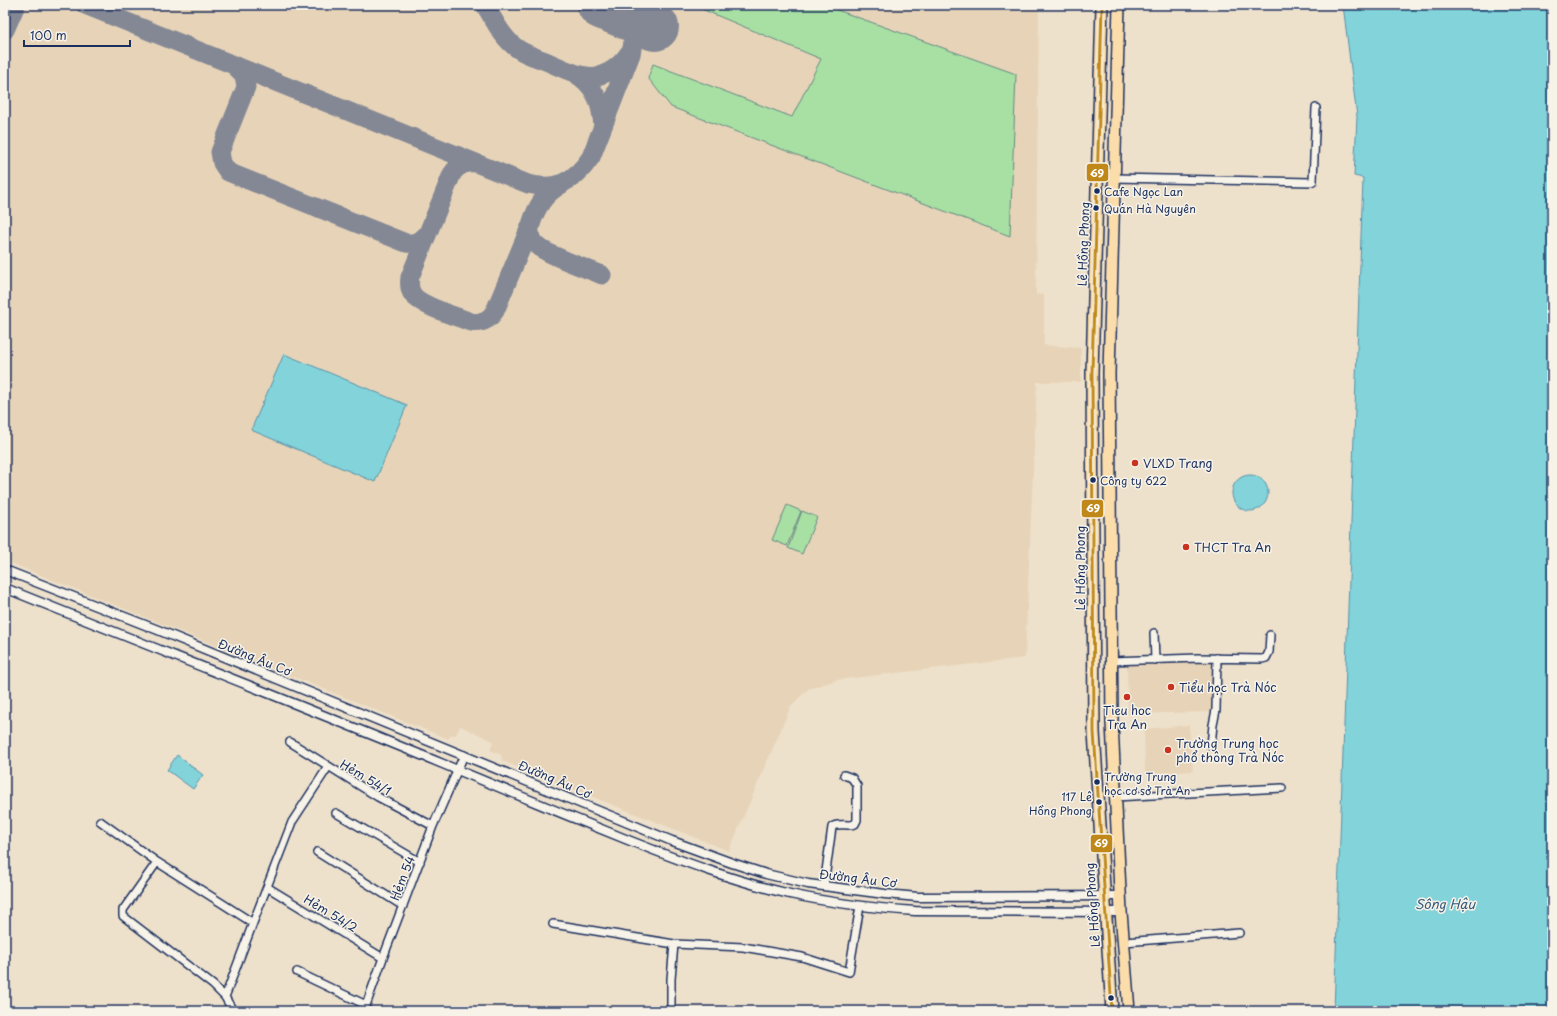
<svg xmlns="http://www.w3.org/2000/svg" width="1557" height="1016" font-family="'Playpen Sans',sans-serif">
<rect width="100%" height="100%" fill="#eee1cc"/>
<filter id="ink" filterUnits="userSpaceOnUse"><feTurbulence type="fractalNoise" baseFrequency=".025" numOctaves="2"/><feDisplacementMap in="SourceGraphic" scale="8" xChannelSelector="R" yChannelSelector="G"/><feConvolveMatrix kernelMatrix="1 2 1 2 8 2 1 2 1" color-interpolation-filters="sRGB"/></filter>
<g filter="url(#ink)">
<!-- built -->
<path fill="#e7d4b8" d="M5,5H1039L1036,294L1044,295V345L1081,348V382H1037L1025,658L837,680L808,689L791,706L729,851L502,761L501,755L490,750L493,741L460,726L456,735H452L448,739L5,561Z
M1213,660L1215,712L1128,714L1127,662Z
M1189,725L1193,771L1145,775L1144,729Z"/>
<!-- green -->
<path fill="#a8e0a4" stroke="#628881" d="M692,5H823L1016,74L1010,236L671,107L648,78L653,64L792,117L821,59Z
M787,505L801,511L787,546L772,540Z
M802,511L817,517L802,554L788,548Z"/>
<!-- water -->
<path fill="#82d3da" stroke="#5991a8" d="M1343,5H1552V1011H1334L1363,178L1354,176L1357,117Z
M284,354L407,405L375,482L251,430Z
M1232 493a18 18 0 1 1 36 0a18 18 0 1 1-36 0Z
M177,755L203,775L193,789L167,770Z"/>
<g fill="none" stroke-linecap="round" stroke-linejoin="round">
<!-- stream -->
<path stroke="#5991a8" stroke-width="2" d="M223,1001L229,1010"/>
<!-- taxiway -->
<path stroke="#848895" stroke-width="19" d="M85,5L528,184C557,191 575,181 591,157L631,54C634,41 634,30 630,17
M485,5C494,20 503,39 518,49C527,55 538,58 548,62C560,67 573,74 586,76C603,79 620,67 629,53
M5,30L16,5
M235,66L244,75L246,87L220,152L222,163L228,172L406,243C415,244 422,241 428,233
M574,73C595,85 601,102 603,126
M476,163C465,162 458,165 452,174L410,277C409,284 409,290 413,295C421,306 458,317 471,322C482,324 489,320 495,311L530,227
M562,184C548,192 540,201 534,216C531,224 527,233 533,242C541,253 588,269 602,275"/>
<!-- runway -->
<path stroke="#848895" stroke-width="48" d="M601,5L655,27"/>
<!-- minor casing -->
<g stroke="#1b2f5e" stroke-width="10">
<path id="minor" d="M1114,178L1311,182L1313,181L1316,108
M1154,633L1155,660
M1111,661L1198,658L1262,659L1266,658L1269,652L1270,635
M290,742L378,797L433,826
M1211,745L1213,725L1216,710L1217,658
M1115,797L1282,788
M336,813L420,862
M100,821L157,862L253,923L292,822L328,767
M317,852L403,906
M157,862L123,910V916L213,985L225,997L233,1011
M824,886L832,827C838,822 848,827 855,824L857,820V786L852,778L844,775
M267,887L383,958
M553,924L674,944L743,947L802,957L849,972L860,906
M1124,942L1239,933
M297,972L366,1005
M225,997L253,923
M364,1011L383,958L433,826L464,755
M671,1011V979L674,944"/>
</g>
<!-- tertiary casing -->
<g stroke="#1b2f5e" stroke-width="11">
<path id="tertiary" d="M5,570L158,630L672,841L732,863L766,874L808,884L885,894L918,897L1120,896
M5,588C151,647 298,704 443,764C505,790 566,815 628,840C681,861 734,881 790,894C831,903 873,908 915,911L1121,912"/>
</g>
<!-- trunk casing -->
<g stroke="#1b2f5e" stroke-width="14">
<path id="trunk" d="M1102,5L1092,373L1094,732L1112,1011
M1119,5L1109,373L1112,723L1121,912L1129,1011"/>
</g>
<!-- minor -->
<use href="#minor" stroke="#f7f3e8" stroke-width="7"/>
<!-- tertiary -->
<use href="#tertiary" stroke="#f7f3e8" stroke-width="8"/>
<!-- trunk -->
<use href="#trunk" stroke="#fbddab" stroke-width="11"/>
<!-- bus-1 casing -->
<g stroke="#f7f3e8" stroke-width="6">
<path id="bus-1" d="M1102,5L1092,373L1094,732L1112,1011"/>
</g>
<!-- bus-1 -->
<use href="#bus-1" stroke="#c08818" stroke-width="3"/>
</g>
</g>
<!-- markers -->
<g fill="#1b2f5e" stroke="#f7f3e8" stroke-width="1.5">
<circle cx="1097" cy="191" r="3.5"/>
<circle cx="1096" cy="208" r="3.5"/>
<circle cx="1093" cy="480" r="3.5"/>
<circle cx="1097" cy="782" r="3.5"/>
<circle cx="1099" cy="802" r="3.5"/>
<circle cx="1111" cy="998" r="3.5"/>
</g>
<g fill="#c8321e" stroke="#f7f3e8" stroke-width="1.5">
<circle cx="1135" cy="463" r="4"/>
<circle cx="1186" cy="547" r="4"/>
<circle cx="1171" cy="687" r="4"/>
<circle cx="1127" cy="697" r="4"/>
<circle cx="1168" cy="750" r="4"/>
</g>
<g text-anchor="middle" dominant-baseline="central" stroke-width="3" stroke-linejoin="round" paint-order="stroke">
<!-- bus labels -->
<g font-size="11" fill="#1b2f5e" stroke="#f7f3e8" text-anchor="start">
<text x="1104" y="191">Cafe Ngọc Lan</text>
<text x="1104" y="208">Quán Hà Nguyên</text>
<text x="1100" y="480">Công ty 622</text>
<text x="1104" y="776">Trường Trung<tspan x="1104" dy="14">học cơ sở Trà An</tspan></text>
<text x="1092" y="796" text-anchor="end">117 Lê<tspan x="1092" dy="14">Hồng Phong</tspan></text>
</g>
<!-- street labels -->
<g font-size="12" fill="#1b2f5e" stroke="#f7f3e8">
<text transform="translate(1083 244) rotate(-88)">Lê Hồng Phong</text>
<text transform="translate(1080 568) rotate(-90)">Lê Hồng Phong</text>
<text transform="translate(255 657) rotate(22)">Đường Âu Cơ</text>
<text transform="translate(366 777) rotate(31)">Hẻm 54/1</text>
<text transform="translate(555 779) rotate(23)">Đường Âu Cơ</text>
<text transform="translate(402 878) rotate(-69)">Hẻm 54</text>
<text transform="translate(858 878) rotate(7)">Đường Âu Cơ</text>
<text transform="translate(1092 905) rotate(-94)">Lê Hồng Phong</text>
<text transform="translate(331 913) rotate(31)">Hẻm 54/2</text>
</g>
<!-- poi labels -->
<g font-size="12" fill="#1b2f5e" stroke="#f7f3e8" text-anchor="start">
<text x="1143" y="463">VLXD Trang</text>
<text x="1194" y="547">THCT Tra An</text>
<text x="1179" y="687">Tiểu học Trà Nóc</text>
<text x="1127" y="710" text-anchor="middle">Tieu hoc<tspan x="1127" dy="14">Tra An</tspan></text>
<text x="1176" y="743">Trường Trung học<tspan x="1176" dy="14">phổ thông Trà Nóc</tspan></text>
</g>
<!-- water labels -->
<g font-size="13" font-style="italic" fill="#35587d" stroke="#f7f3e8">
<text x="1445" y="903">Sông Hậu</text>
</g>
</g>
<g stroke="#f7f3e8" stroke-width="1.5">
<rect x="1086" y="163" width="23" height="19" rx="4" fill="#c08818"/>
<rect x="1081" y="499" width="23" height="19" rx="4" fill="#c08818"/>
<rect x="1090" y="834" width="23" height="19" rx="4" fill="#c08818"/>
</g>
<g font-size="11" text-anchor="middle" font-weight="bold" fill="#fff">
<text x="1097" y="177">69</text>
<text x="1093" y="512">69</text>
<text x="1101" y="847">69</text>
</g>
<!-- margin -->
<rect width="1557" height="1016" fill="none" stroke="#f7f3e8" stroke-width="20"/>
<rect x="10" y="10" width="1537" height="996" fill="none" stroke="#1b2f5e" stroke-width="1.5" filter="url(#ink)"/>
<!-- scale -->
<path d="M24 40v6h106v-6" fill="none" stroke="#1b2f5e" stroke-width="2"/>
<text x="30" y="40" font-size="12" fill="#1b2f5e" stroke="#f7f3e8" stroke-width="3" paint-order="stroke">100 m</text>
</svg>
